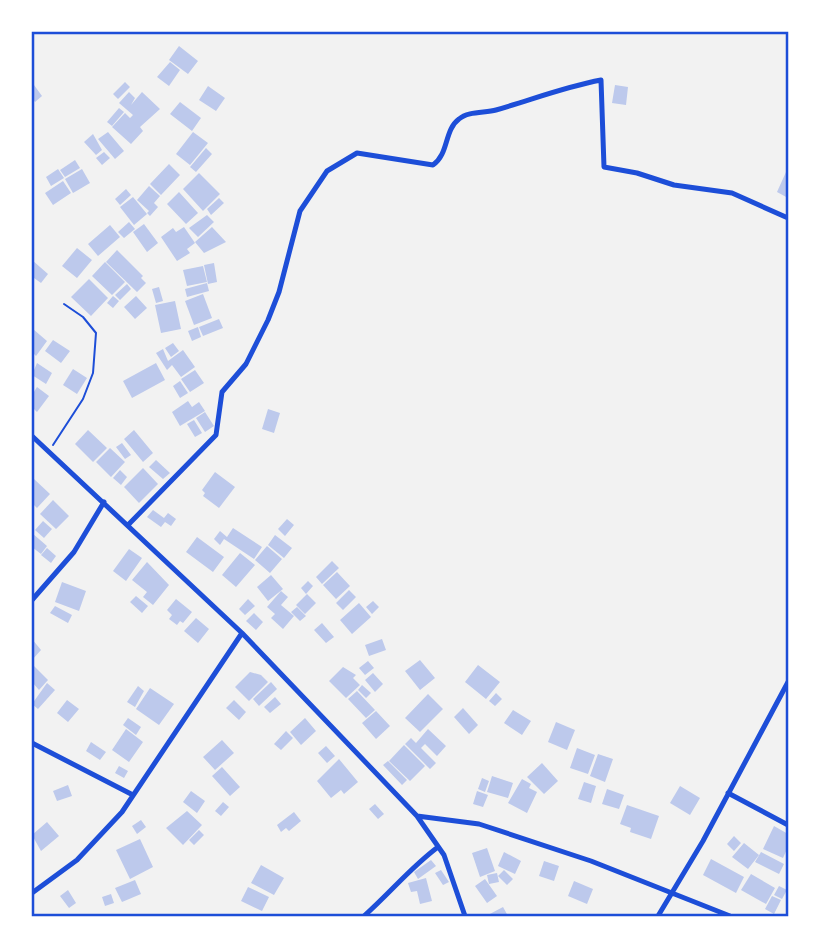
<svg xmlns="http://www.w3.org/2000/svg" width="820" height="948" font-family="Montserrat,sans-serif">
<rect width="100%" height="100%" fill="#f2f2f2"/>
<!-- building -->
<path fill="#bdc9ec" d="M179,46L198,61L188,74L169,60Z
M170,62L180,70L169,86L157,77Z
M125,82L130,87L118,99L113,94Z
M34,85L42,96L35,102L32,98Z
M615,85L628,87L626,105L612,103Z
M208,86L225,98L216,111L199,100Z
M129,92L135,98L131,105L142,92L160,109L140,127L143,131L131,144L112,127L125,113L130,118L133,115L119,103Z
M180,102L201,118L192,131L170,114Z
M119,108L124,112L112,126L107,122Z
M108,132L124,151L115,159L98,139Z
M193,132L208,143L190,165L176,154Z
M93,134L102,150L96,155L84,142Z
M206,148L212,154L196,172L190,167Z
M104,152L110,158L102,165L96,158Z
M75,160L80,168L65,177L60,170Z
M169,164L180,175L161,195L150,184Z
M58,169L64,178L51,186L46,177Z
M82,169L90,183L73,193L65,179Z
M786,172L788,173V198L777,192Z
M199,173L220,194L203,211L183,189Z
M63,181L71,193L53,205L45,193Z
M149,186L160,196L154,203L158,207L150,216L147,213L149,211L137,200Z
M126,189L131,195L120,205L115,199Z
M179,192L198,213L186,224L167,204Z
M133,197L147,214L134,225L120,207Z
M219,198L224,203L211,215L207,209Z
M207,215L214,222L198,237L189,228Z
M129,222L135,229L124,238L118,232Z
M144,224L158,243L147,252L133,232Z
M110,225L120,237L98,256L88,244Z
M184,227L195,243L187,249L190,253L177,261L161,237L173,228L176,232Z
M212,227L226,242L204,253L195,242Z
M77,248L92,260L77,278L62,266Z
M117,250L143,276L141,278L146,283L137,292L106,262Z
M32,260L48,274L41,283L34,278L32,282Z
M105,262L125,282L112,295L92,276Z
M214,263L217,282L208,284L204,265Z
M203,266L207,282L187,286L183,270Z
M89,279L108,298L91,316L71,297Z
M207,283L209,291L187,297L185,289Z
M127,284L131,289L120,300L115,295Z
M159,287L163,301L156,303L152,289Z
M203,294L212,318L194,325L185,301Z
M113,296L119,301L113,308L107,303Z
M136,296L147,308L135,319L124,307Z
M175,301L181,329L161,333L155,305Z
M219,319L223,328L203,336L199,327Z
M198,327L201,337L192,341L188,331Z
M33,329L47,341L36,356L32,352Z
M53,340L70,351L61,363L45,351Z
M173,343L179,351L171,357L165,348Z
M163,349L168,361L183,350L195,367L181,377L172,365L167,370L156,353Z
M37,363L52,373L46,384L32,375Z
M156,363L165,380L132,398L123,381Z
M73,369L87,378L77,394L63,385Z
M195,370L204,383L190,392L181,379Z
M180,381L188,393L180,398L173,386Z
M37,387L49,396L37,412L32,407V395Z
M188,401L192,407L199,402L205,411L180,426L172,412Z
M268,409L280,413L274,433L262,429Z
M205,412L214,426L205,432L196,418Z
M194,420L202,433L195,437L187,424Z
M88,430L107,448L93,462L75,444Z
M134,430L153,453L143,462L124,439Z
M122,443L131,455L125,459L116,447Z
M110,448L125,462L111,477L96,462Z
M156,460L170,473L163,479L149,467Z
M143,468L158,484L139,503L124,487Z
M120,470L127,477L121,485L113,478Z
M215,472L235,487L219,508L203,496L205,493L202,490Z
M34,479L50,494L37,508L32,503Z
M53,500L69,516L56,529L40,514Z
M153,510L164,518L168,513L176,519L171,526L165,522L161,527L147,517Z
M287,519L294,525L285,536L278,529Z
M43,521L52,529L44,538L35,530Z
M233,528L262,547L254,559L224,539L220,545L214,539L220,531L227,537Z
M32,533L47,546L41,554L32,547Z
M275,535L292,548L284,558L268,545Z
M197,537L224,557L213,572L186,552Z
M267,546L282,559L270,573L255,560Z
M47,548L56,556L51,563L41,555Z
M129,549L142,558L126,581L113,571Z
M240,553L255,565L236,587L222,575Z
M332,561L339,568L322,584L316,577Z
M147,562L169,585L153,605L143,597L147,592L132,580Z
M337,572L350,586L336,599L323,585Z
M271,575L283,589L268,601L257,587Z
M308,581L313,586L306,594L301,588Z
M62,582L86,591L79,611L55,602Z
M349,590L356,597L343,610L336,603Z
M281,591L288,597L281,605L294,616L283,629L271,618L275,614L267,607Z
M307,594L316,603L305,614L296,605Z
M136,596L148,606L142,613L130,602Z
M176,599L192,612L183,623L180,621L177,625L169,619L172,615L167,610Z
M248,599L255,606L245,615L239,609Z
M373,601L379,607L372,614L366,607Z
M359,603L371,617L352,634L340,620Z
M55,606L72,615L68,623L50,613Z
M297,607L306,616L300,621L291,612Z
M254,613L263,622L256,630L246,621Z
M196,618L209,629L198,643L184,631Z
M322,623L334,637L326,643L314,630Z
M32,639L41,650L32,660Z
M382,639L386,650L369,656L365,645Z
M420,660L435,678L420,690L405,671Z
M368,661L374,668L365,675L359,668Z
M32,664L48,680L39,690L32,682Z
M478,665L500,682L486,699L465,682Z
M343,667L356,675L353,678L360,685L346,698L329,681Z
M250,672L261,675L268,682L249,701L235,687Z
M373,673L383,684L375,692L365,680Z
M271,682L277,689L259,706L253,699Z
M47,683L55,690L38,709L32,704Z
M362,685L371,693L366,698L358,690Z
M138,686L144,691L135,707L127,702Z
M150,688L174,704L159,725L136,709Z
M357,691L375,710L366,718L348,699Z
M496,693L502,699L495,706L489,701Z
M428,694L443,709L420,732L405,718Z
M275,697L281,704L270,713L264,707Z
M67,700L79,709L68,722L57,713Z
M234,700L246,712L239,720L226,708Z
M463,708L478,725L469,734L454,717Z
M513,710L531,721L522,735L504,723Z
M376,711L390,726L376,739L362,723Z
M128,718L141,727L136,735L123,725Z
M305,718L316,731L301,745L290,732Z
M556,722L575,730L567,750L548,742Z
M126,729L143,742L129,762L112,750Z
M428,729L446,746L437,756L425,744L421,748L436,763L430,769L405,744L411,738L416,743Z
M286,731L293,738L281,750L274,744Z
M222,740L234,753L215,770L203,757Z
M91,742L106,752L100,760L86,751Z
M404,745L425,766L410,781L389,761Z
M326,746L335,756L327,763L318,753Z
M577,748L595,755L588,774L570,768Z
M598,754L613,759L605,782L590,776Z
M339,759L358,782L344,794L341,790L331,798L317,781Z
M388,761L407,780L402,785L383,765Z
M542,763L558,781L544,794L527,777Z
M119,766L128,771L124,778L115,773Z
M222,767L240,787L230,796L212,776Z
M492,776L513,783L508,798L487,792Z
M482,778L489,781L485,792L478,789Z
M522,779L531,784L529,788L537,792L527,813L508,803Z
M584,782L596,786L591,803L578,799Z
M68,785L72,796L57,801L53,791Z
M680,786L700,798L690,815L670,803Z
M607,789L624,795L619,809L602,804Z
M191,791L205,801L197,813L183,802Z
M477,791L488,795L483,807L473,804Z
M223,802L229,807L221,816L215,811Z
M375,804L384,814L378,819L369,809Z
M627,805L659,816L651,839L630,832L631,828L620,824Z
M187,811L202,825L183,845L166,828Z
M294,812L301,821L289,831L286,828L281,832L277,825Z
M141,820L146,827L137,834L132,826Z
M47,822L59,836L41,851L32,835Z
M774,826L788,834V847L783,858L763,849Z
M199,830L204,835L194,845L189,840Z
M734,836L741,843L734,851L727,844Z
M140,839L153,867L130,879L116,850Z
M744,843L759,855L748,869L732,857Z
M487,848L495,871L480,877L472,853Z
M504,852L521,861L515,874L498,866Z
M761,852L784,864L779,874L755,862Z
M711,859L744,877L736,893L703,875Z
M431,860L436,866L418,879L414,872Z
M544,861L559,866L554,881L539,876Z
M261,865L284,878L274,895L251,883Z
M441,870L449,882L443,885L435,873Z
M504,870L513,879L507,885L498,876Z
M497,873L499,882L489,884L487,875Z
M751,874L775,888L766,904L741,890Z
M426,878L432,901L420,904L417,891L411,892L408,883Z
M485,879L497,896L487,903L475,886Z
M135,880L141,894L122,902L115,888Z
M574,881L593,889L587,904L568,896Z
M779,886L787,890L782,899L774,895Z
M248,887L269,897L262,911L241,901Z
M68,890L76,903L69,908L60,896Z
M111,894L114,903L105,906L102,897Z
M772,896L781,900L774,914L765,909Z
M503,907L508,916H486Z"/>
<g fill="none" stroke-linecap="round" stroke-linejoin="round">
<!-- path -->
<path stroke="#1d4ed8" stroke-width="2" d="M53,445L83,399L93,373L96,333L83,317L64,304"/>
<!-- minor -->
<path stroke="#1d4ed8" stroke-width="5" d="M32,436L242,633L417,816L444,855L465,916
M129,524L216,435L222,392L246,364L268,320L279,292L300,211L327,171L357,153L433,165C449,154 444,130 459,119C468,111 485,113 496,110C531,100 564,87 601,80L604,167L637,173L674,185L732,193L788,218
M32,600L74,552L104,502
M32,743L133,795
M728,793L788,825
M417,816L479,824L591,861L730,916
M32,893L77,860L122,812L242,633
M364,916C390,893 411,867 438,847
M658,916L703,841L788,682"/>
</g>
<!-- border -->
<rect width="820" height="948" fill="none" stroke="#ffffff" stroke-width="66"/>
<rect x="33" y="33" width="754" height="882" fill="none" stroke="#1d4ed8" stroke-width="2.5"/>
</svg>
